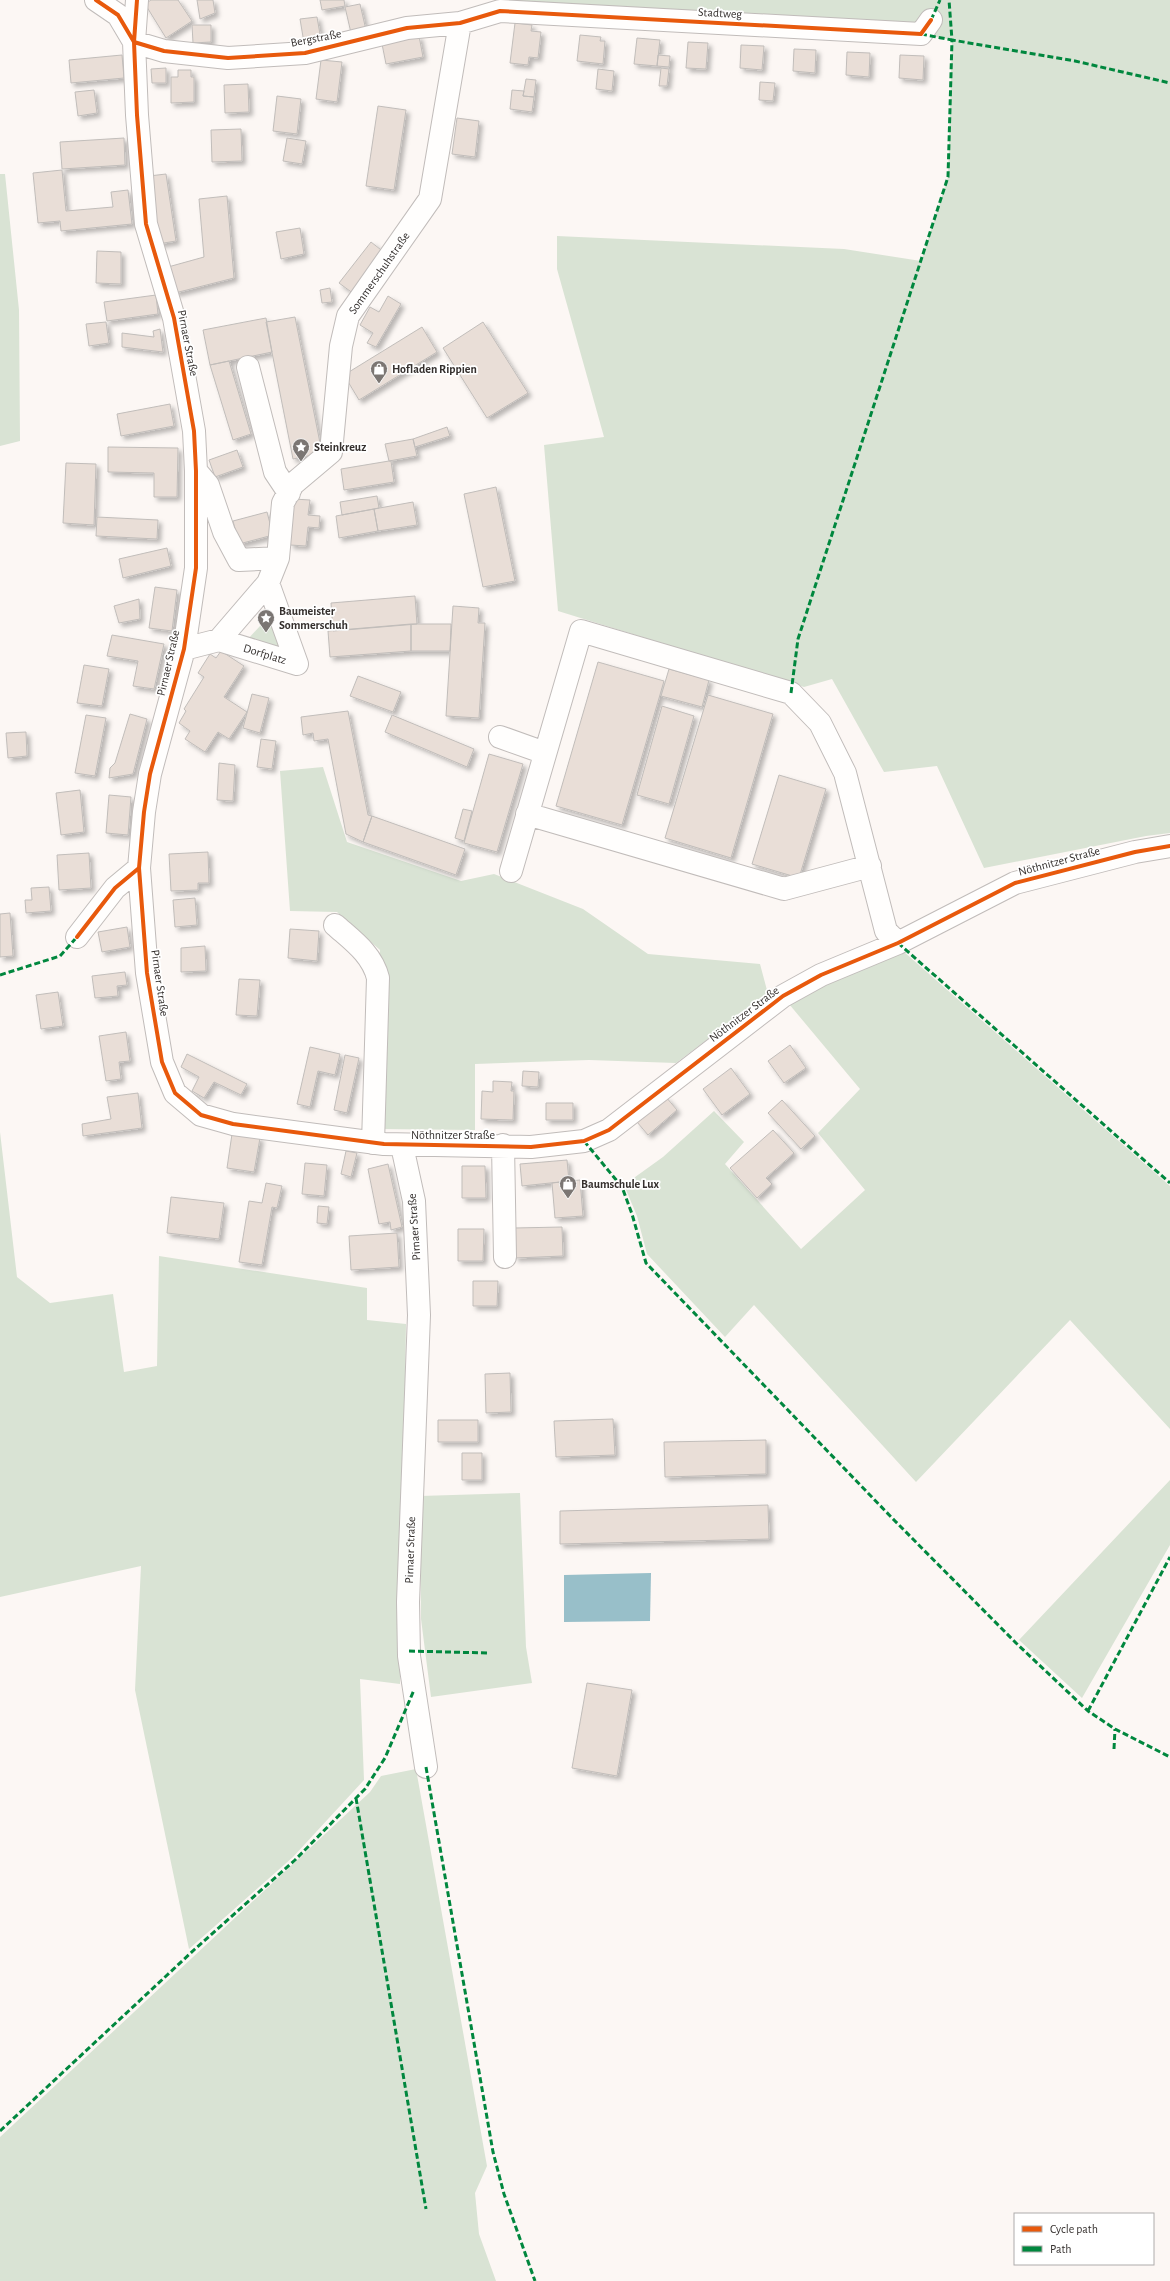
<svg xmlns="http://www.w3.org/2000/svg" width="1170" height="2281" font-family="'Alegreya Sans',sans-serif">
<defs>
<filter id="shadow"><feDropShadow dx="3.5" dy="3.5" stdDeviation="2" flood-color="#0004"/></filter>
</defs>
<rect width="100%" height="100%" fill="#fcf7f4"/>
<!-- green -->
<path fill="#d9e3d4" d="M501,0H1170V833L1146,836L984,868L937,766L884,772L832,679L804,687L558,611L544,445L604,437L557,269V236L844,249L921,261L948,177L952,40L921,34L500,11Z
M0,174H5L19,310L20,441L0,446Z
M272,613L283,641L275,650L247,640Z
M323,767L347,842L461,881L494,874L583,909L648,954L760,964L768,994L676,1063L589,1060L475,1064V1130L379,1129L380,950L337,912L290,911L280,771Z
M903,951L1170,1186V1429L1070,1320L916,1482L754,1305L725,1337L647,1254L637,1216L624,1185L663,1157L714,1111L744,1142L725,1164L801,1249L865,1190L818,1133L860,1089L789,1004L814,989Z
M0,1132L17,1277L50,1303L113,1294L124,1372L157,1366L159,1256L367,1288V1320L406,1324L400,1684L360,1679L364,1780L293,1857L189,1949L135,1690L141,1566L0,1597Z
M1170,1480V1545L1082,1698L1019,1640Z
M520,1493L526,1647L532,1683L431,1697L421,1619L420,1496Z
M416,1769L487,2166L475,2193L479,2234L496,2281H0V2137L370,1792L381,1776Z"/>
<!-- water -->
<path fill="#98bfc9" d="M651,1573L650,1621L564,1622V1575Z"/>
<!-- building -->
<path fill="#e9ded7" stroke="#c1bdba" filter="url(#shadow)" d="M151,0H178L192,21L166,38L145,4Z
M197,0H213L215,13L200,19Z
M320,0H344L345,6L322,10Z
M360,4L366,30L351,33L345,7Z
M317,17L321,40L304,43L300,19Z
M515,23L532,25L531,31L541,32L538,58L529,57L528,65L510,63Z
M192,25H211V42L193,43Z
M580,35L601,37L600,41H605L603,64L577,61Z
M419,36L423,57L386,64L382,44Z
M637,38L660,40L657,66L634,64Z
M688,42L708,43L706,69L686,68Z
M741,45L764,46L762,70L740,68Z
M794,49L816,50L815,73L793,71Z
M847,52L870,53L869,77L846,75Z
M122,55L124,78L71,83L69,60Z
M658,55L670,56L669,67L657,66Z
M900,55L924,56L923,80L899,78Z
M321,60L342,62L337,102L316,99Z
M166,68V83H152L151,69Z
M661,68L669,69L667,86H659Z
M598,69L614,71L612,91L596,89Z
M178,70H191V77H194V102L171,103V77H178Z
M526,79L536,80L534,97L523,96Z
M760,82L775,83L773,101L759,100Z
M248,84L249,112L225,113L224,85Z
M94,90L97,113L78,116L75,92Z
M512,90L524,91L523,96L534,97L532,112L510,109Z
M277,96L301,99L297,134L273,131Z
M378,106L406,110L394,190L366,186Z
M457,118L479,121L475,157L452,154Z
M241,129L242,161L212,162L211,130Z
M124,138L125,165L62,169L60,142Z
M287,138L306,141L302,164L283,161Z
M62,170L66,211L113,207L111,192L128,190L132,224L61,231L60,221L38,223L33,173Z
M166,174L176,241L158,244L149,176Z
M227,196L234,278L175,293L168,267L204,257L199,199Z
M300,228L304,254L281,259L276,232Z
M371,242L385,253L354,294L339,283Z
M97,251L121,252V284L96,283Z
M330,288L332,302L322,303L320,290Z
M156,295L158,314L107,321L104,302Z
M388,296L401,304L376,347L367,343L373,333L360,325L370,307L379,312Z
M295,317L322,453L293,459L266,322Z
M266,318L272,352L210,365L203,330Z
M106,322L109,343L89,346L86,324Z
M483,322L528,393L487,418L443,348Z
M422,327L437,352L359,400L344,375Z
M160,329L163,352L122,347V333L154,337L153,331Z
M229,361L251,434L233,440L210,365Z
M170,404L174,426L121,436L117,414Z
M447,427L450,436L415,447L413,439Z
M413,439L417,456L389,461L385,444Z
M108,447L178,448L177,497H154V473L108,472Z
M237,450L243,467L215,477L209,460Z
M389,461H391L394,482L344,490L341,469Z
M66,463L96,464L94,525L63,523Z
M496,487L515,581L483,587L464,494Z
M377,496L379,508L342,515L340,502Z
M294,499L310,500L308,515L320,516L319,528L308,527L306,546L290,545Z
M413,502L417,525L378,531L374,509Z
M374,509L378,531L339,538L336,516Z
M267,512L273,535L239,544L233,521Z
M97,517L158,520L157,539L96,536Z
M167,548L171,566L123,578L119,559Z
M155,587L177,590L172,631L149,628Z
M415,596L417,624L333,631L331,603Z
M139,599L140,619L119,623L114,606Z
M453,606L479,608L478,623H485L479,718L446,716Z
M411,624V651L330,657L328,631Z
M411,624H451L450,651H411Z
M112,635L164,644L154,689L133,686L138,661L107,656Z
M221,651L244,666L224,697L247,712L229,739L218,732L205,752L185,739L190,731L179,723L186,711L184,709L204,677L198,673L210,654L216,658Z
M598,662L664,681L622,825L556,806Z
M84,665L109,669L102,706L77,703Z
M669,669L709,680L702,707L661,696Z
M358,676L401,692L393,712L350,696Z
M252,694L269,698L260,733L243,728Z
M708,695L773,714L731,858L665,838Z
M662,706L694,716L669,804L637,795Z
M348,711L368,815L372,816L363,842L346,834L328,739L314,741L313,733L303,735L301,717Z
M130,714L147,719L133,774L109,778L110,768L115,763Z
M86,715L106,718L95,776L75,773Z
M392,715L474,749L467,767L385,732Z
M26,732L27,756L8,758L6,733Z
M261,739L276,741L272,769L257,767Z
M489,754L523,764L497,852L464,843Z
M219,763L235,765L233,801L217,800Z
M779,775L826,789L799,878L752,864Z
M80,790L84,832L61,835L56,793Z
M109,795L131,797L128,835L106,833Z
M463,809L472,811L464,841L455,838Z
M372,816L465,849L456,875L363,842Z
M208,852L209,883H198V890L171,891L169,854Z
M89,853L91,888L59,890L57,855Z
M49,887L51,911L26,913L25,900H32L31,888Z
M195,898L197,925L175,927L173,900Z
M10,913L13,956L0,957V914Z
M127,927L130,947L102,952L98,932Z
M290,929L319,931L317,961L288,958Z
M205,946L206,971L181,972V948Z
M125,972L127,985L117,986L118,996L95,998L92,976Z
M239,979L260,980L257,1016L236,1015Z
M58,992L63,1026L41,1029L36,995Z
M126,1032L130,1061L119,1062L121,1079L106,1081L99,1036Z
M790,1045L806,1068L784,1083L768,1061Z
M310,1047L340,1054L335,1075L318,1071L310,1107L297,1104Z
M187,1054L247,1084L241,1095L214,1082L204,1098L192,1091L199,1077L181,1067Z
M345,1055L359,1058L347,1113L334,1110Z
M731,1068L750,1094L722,1115L703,1089Z
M523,1071L539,1072L538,1087L522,1086Z
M493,1081L512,1082L511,1091H514L513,1120L481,1119L482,1091L493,1092Z
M138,1093L142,1128L83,1136L82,1124L111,1119L107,1097Z
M666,1097L677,1110L648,1135L637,1122Z
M782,1100L815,1136L801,1149L768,1113Z
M546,1103H573V1120H546Z
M773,1130L794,1153L766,1178L772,1184L757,1198L730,1168Z
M232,1134L260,1138L254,1172L227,1168Z
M346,1151L357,1153L351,1177L341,1174Z
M567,1160L569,1181L522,1186L520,1164Z
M305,1163L327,1165L324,1196L302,1194Z
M388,1164L402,1227L391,1230L390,1222L379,1224L368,1169Z
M462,1166H485L486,1198H462Z
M580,1180L583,1216L555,1218L552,1183Z
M266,1183L282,1186L277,1208L272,1207L262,1265L239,1262L249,1201L262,1203Z
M171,1197L224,1203L219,1239L167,1233Z
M318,1206L329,1207L327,1224L317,1223Z
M562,1227L563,1256L515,1258L514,1228Z
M458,1229H484L483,1261H458Z
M397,1233L399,1267L351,1270L349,1236Z
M473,1281H498L497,1306H473Z
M510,1373L511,1412L486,1413L485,1374Z
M613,1419L615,1455L556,1457L554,1421Z
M438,1420H478V1442H438Z
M766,1440V1474L665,1477L664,1442Z
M462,1453H482V1480H462Z
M768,1505L769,1539L560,1544V1511Z
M587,1683L632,1690L617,1776L572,1768Z"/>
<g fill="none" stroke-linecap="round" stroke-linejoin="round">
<!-- minor casing -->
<g stroke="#c1bcba" stroke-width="24">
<path id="minor" d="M96,0L118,15L134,42
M137,0L134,42L137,115L146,224L174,318L194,431L196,471V568L184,649L150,774L144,812L139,868L147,973L162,1062L175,1093L201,1115L233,1124L384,1144L531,1147L584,1141L609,1130L783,996L821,975L898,943L1015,883L1135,852L1170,846
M134,42L164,51L228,58L305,53L407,28L460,23L500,11L921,34L931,20
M248,367L275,472L289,493
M197,472L208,485L224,532L239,560L278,558
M219,640L268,583L278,558L283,503L293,484L331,452L341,346L348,316L430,199L460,23
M184,649L219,640L297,664L268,583
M500,737L545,753
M527,814L784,889L870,866
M511,871L581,631L791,693L820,723L845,773L886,931L898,943
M335,925C353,941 372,954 378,978L373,1143
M77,937L115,888L139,868
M503,1145L505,1257
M402,1146L414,1201L419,1315L408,1602L409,1656L426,1767"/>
</g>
<!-- minor -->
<use href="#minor" stroke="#fffefd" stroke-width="22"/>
<!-- quiet -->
<path stroke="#00873e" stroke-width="3" stroke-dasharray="6 3" stroke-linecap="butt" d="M931,20L940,0
M921,34L952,40L949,0
M791,693L798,639L948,177L952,40L1075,61L1170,83
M898,943L1170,1183
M0,975L60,956L77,937
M584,1141L622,1187L632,1214L646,1263L895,1521L1016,1643L1088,1711L1115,1729L1170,1757
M409,1651L487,1653
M1088,1711L1170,1557
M1114,1749L1115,1729
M426,1767L493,2152L504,2194L535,2281
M356,1798L426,2209
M0,2131L195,1949L295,1860L365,1789L385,1758L414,1690"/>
<!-- cycleway casing -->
<g stroke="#fff" stroke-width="6">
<path id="cycleway" d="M96,0L118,15L134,42
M137,0L134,42L137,115L146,224L174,318L194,431L196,471V568L184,649L150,774L144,812L139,868L147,973L162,1062L175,1093L201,1115L233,1124L384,1144L531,1147L584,1141L609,1130L783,996L821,975L898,943L1015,883L1135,852L1170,846
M134,42L164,51L228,58L305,53L407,28L460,23L500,11L921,34L931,20
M77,937L115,888L139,868"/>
</g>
<!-- cycleway -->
<use href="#cycleway" stroke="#e8590c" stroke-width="4"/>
</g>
<!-- icons -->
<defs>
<g id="shop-pin" transform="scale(0.9)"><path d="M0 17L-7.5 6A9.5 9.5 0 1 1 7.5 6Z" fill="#7b7673" stroke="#fff"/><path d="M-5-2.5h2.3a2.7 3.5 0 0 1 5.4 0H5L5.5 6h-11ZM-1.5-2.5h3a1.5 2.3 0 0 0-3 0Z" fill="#fff"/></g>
<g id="sight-pin" transform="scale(0.9)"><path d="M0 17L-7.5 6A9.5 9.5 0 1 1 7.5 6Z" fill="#7b7673" stroke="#fff"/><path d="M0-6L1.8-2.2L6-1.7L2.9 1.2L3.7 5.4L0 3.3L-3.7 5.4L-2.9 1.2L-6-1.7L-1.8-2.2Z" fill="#fff"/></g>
</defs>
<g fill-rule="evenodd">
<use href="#shop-pin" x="379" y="369"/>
<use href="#sight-pin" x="301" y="447"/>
<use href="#sight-pin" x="266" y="618"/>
<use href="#shop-pin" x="568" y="1184"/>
</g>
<g text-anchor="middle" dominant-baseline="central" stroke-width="3.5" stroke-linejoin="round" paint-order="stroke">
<!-- street labels -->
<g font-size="12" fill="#35302e" stroke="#fff">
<text transform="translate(720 13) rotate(3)">Stadtweg</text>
<text transform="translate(316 38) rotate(-11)">Bergstraße</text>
<text transform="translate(379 273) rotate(-55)">Sommerschuhstraße</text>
<text transform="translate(188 343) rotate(79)">Pirnaer Straße</text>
<text transform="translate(265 654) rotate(17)">Dorfplatz</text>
<text transform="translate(168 663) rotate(-77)">Pirnaer Straße</text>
<text transform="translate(1059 861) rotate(-15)">Nöthnitzer Straße</text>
<text transform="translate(160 983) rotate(82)">Pirnaer Straße</text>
<text transform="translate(744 1014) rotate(-37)">Nöthnitzer Straße</text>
<text x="453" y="1135">Nöthnitzer Straße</text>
<text transform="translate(414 1227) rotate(-94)">Pirnaer Straße</text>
<text transform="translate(410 1550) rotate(-88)">Pirnaer Straße</text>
</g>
<!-- poi labels -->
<g font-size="12" font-weight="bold" fill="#35302e" stroke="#fff" text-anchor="start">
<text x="392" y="369">Hofladen Rippien</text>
<text x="314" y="447">Steinkreuz</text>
<text x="279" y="611">Baumeister<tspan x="279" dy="14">Sommerschuh</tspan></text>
<text x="581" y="1184">Baumschule Lux</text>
</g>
</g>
<!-- legend -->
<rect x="1014" y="2213" width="140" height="52" fill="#ffffff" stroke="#aeacab"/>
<rect x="1022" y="2226" width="20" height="6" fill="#e8590c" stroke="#aeacab"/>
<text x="1050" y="2233" font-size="12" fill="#35302e">Cycle path</text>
<rect x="1022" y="2246" width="20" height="6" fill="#00873e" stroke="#aeacab"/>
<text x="1050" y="2253" font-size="12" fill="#35302e">Path</text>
</svg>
